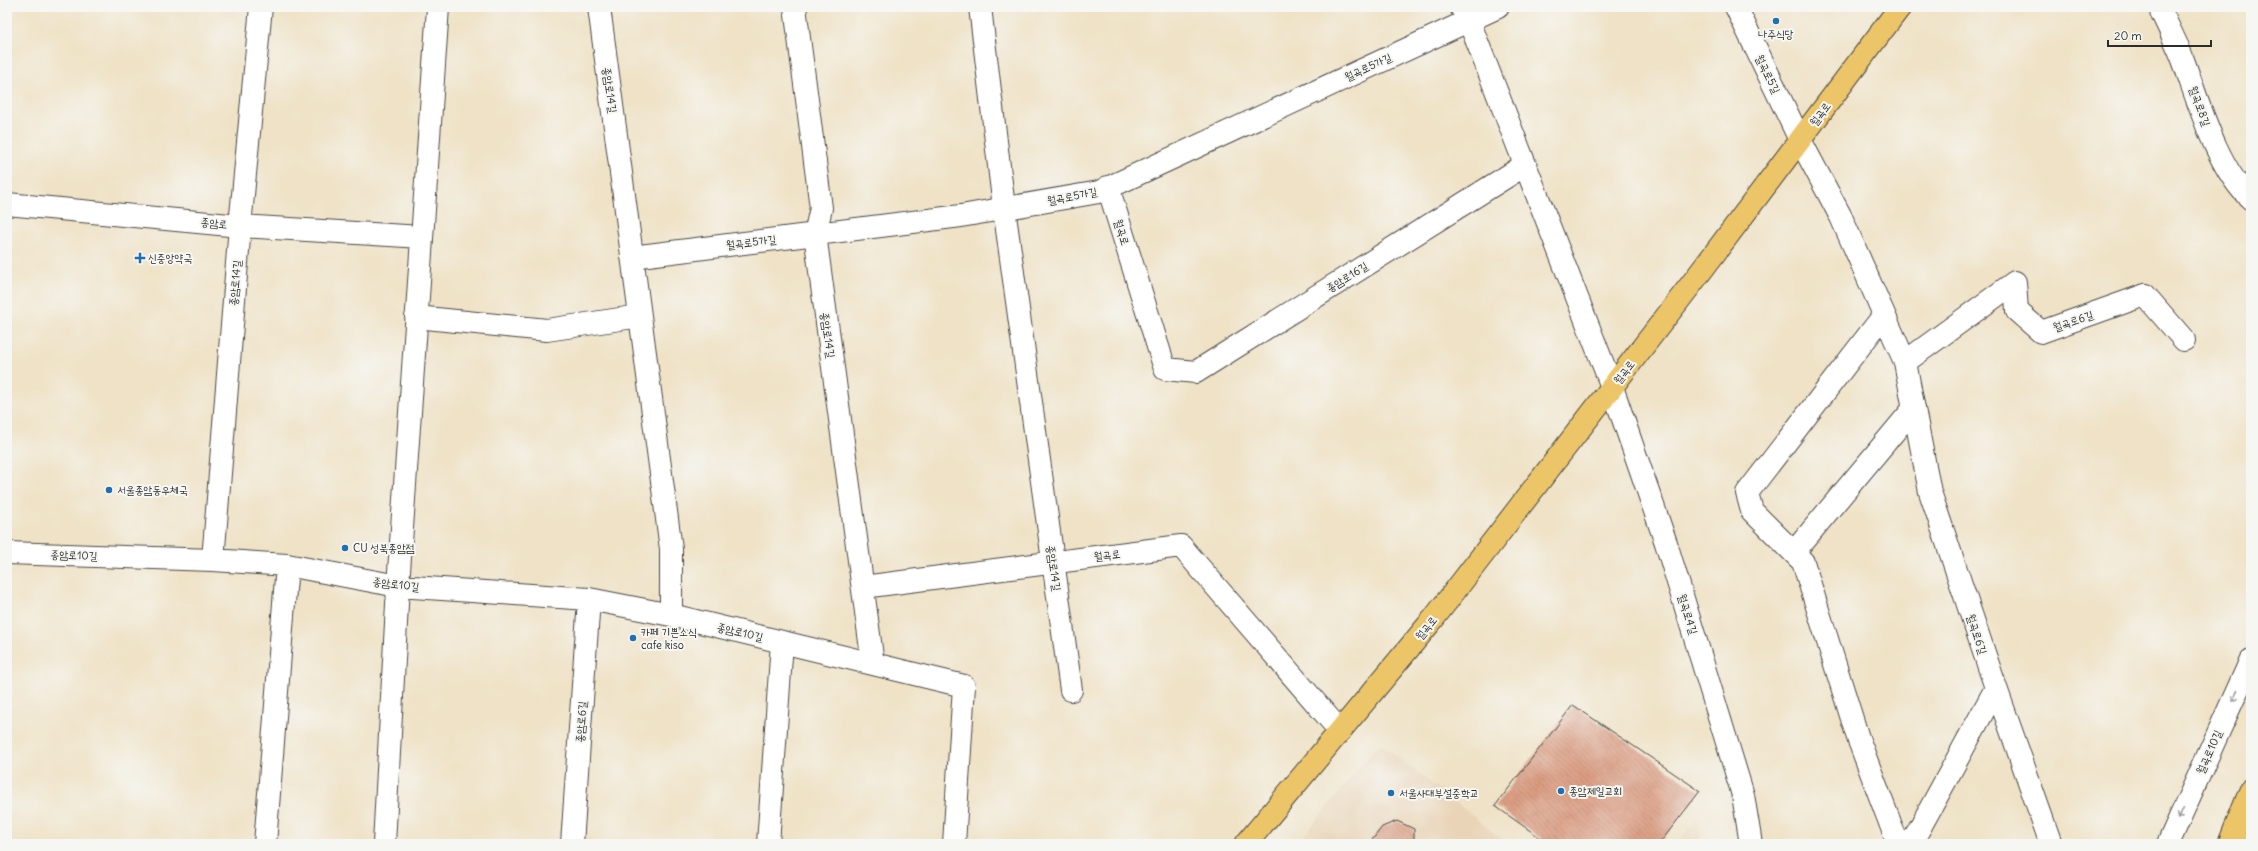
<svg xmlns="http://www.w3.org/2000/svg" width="2258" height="851" font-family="Delius,'Poor Story',sans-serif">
<defs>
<pattern id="building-back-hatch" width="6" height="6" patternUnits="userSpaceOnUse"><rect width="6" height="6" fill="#db9c81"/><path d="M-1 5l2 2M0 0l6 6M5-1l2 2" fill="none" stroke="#b27f6a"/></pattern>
</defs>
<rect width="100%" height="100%" fill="#f6f6f2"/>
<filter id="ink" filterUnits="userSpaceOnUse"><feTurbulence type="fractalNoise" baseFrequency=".025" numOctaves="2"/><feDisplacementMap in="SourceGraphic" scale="8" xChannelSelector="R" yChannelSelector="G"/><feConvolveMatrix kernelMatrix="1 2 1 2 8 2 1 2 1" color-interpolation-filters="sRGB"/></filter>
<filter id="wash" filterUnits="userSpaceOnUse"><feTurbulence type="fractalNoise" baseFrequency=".012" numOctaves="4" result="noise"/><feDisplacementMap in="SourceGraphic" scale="16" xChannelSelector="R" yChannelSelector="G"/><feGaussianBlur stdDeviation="0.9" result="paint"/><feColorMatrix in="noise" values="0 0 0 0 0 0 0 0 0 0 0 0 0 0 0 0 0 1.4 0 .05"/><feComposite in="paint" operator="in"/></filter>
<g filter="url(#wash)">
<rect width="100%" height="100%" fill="#efe2c6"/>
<!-- built -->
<path fill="#e9d4b7" d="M1380,743L1508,844H1297Z
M1697,819L1702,844H1676Z"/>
<g id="blocks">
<!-- building -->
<path fill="url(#building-back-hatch)" d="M1573,705L1700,791L1659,844H1549L1495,806Z
M1397,821L1414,829V844H1369L1382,827Z"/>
</g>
</g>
<g filter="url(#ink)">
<use href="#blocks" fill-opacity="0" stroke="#484642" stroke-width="1"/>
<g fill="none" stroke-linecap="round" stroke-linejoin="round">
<!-- minor casing -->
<g stroke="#484642" stroke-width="24">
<path id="minor" d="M599,7L671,549V615
M795,7L821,208L815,234L873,664
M980,7L1004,208L1071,690
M1461,7L1469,21L1612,387L1666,543L1743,795L1751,844
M1736,7L1800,140L1841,217L1905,362L1930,492L1996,688L1911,844
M2159,7C2167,24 2175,40 2182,57C2198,100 2217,169 2251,199
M1108,187L1165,369L1196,372L1525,165
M7,204L240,226L422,237
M632,257L961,216L1099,192L1498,7
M1884,315L1747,493L1752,511L1803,562L1858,738L1898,844
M416,317L547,330L640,316
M1905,362L2015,282L2017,311L2041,332L2145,295L2184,340
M1794,552L1914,408
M7,553L213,560L287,565L398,586L589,599L671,615L964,686L954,844
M213,560L240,226L261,7
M863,587L1181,546L1340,731
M1996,688L2051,844
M265,844L287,565
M384,844L398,586L438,7
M572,844L589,599
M768,844L782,642
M2168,844L2251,660"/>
</g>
<!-- major casing -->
<g stroke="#484642" stroke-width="24">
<path id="major" d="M1246,844L1434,618L1696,278L1900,7"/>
</g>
<!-- highway casing -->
<g stroke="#484642" stroke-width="24">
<path id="highway" d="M2229,844L2251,789
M2251,844V843"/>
</g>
<!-- minor -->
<use href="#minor" stroke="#fff" stroke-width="22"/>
<!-- major -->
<use href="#major" stroke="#edc569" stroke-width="22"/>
<!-- highway -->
<use href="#highway" stroke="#edc569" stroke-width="22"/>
</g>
<!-- one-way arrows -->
<defs><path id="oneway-shaft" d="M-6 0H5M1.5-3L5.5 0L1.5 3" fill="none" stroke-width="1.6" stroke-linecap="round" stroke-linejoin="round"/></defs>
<g stroke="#a0a0a0">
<use href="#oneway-shaft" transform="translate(2235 696) rotate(114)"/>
<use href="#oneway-shaft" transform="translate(2181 814) rotate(114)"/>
</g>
</g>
<!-- markers -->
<g fill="#1f6fb2" stroke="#f6f6f2" stroke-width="1.5">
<circle cx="1776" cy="21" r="4"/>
<path d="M138 252h4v4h4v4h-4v4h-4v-4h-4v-4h4z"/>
<circle cx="109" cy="490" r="4"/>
<circle cx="345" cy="548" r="4"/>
<circle cx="633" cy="638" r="4"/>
<circle cx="1561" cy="791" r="4"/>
<circle cx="1391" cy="793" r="4"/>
</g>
<g text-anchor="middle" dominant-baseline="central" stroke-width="4" stroke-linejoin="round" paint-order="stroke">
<!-- poi labels -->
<g font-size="11" fill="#2b2b2b" stroke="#f6f6f2" text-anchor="start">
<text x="1776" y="34" text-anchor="middle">나주식당</text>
<text x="148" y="258">신중앙약국</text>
<text x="117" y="490">서울종암동우체국</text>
<text x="353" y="548">CU 성북종암점</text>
<text x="641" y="632">카페 기쁜소식<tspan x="641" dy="13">cafe kiso</tspan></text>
<text x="1569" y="791">종암제일교회</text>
<text x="1399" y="793">서울사대부설중학교</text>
</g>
<!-- street labels -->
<g font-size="11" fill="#2b2b2b" stroke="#f6f6f2">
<text transform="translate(1368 67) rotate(-25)">월곡로5가길</text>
<text transform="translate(1768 74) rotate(64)">월곡로5길</text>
<text transform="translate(610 90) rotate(82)">종암로14길</text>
<text transform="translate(2200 106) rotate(70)">월곡로8길</text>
<text transform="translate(1820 114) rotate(-53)">월곡로</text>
<text transform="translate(1072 196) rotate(-11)">월곡로5가길</text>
<text transform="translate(214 223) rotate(6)">종암로</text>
<text transform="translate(1122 232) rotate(73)">월곡로</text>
<text transform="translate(751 242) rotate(-7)">월곡로5가길</text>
<text transform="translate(1347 277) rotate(-32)">종암로16길</text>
<text transform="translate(235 283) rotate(-85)">종암로14길</text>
<text transform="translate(2073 321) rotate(-19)">월곡로6길</text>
<text transform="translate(828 335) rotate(82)">종암로14길</text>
<text transform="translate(1624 372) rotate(-52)">월곡로</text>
<text transform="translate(74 555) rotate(2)">종암로10길</text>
<text transform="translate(1107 555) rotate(-7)">월곡로</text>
<text transform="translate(1054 568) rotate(82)">종암로14길</text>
<text transform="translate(396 584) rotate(7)">종암로10길</text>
<text transform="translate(1688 614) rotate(73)">월곡로4길</text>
<text transform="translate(1426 628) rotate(-51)">월곡로</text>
<text transform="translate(740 632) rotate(13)">종암로10길</text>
<text transform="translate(1977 634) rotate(72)">월곡로6길</text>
<text transform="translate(581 722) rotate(-86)">종암로6길</text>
<text transform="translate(2209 752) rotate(-66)">월곡로10길</text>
</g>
</g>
<!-- margin -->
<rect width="2258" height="851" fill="none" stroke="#f6f6f2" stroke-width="24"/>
<!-- scale -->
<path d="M2108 40v6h103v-6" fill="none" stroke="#2b2b2b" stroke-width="2"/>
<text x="2114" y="40" font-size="12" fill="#2b2b2b" stroke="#f6f6f2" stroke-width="3" paint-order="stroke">20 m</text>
</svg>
